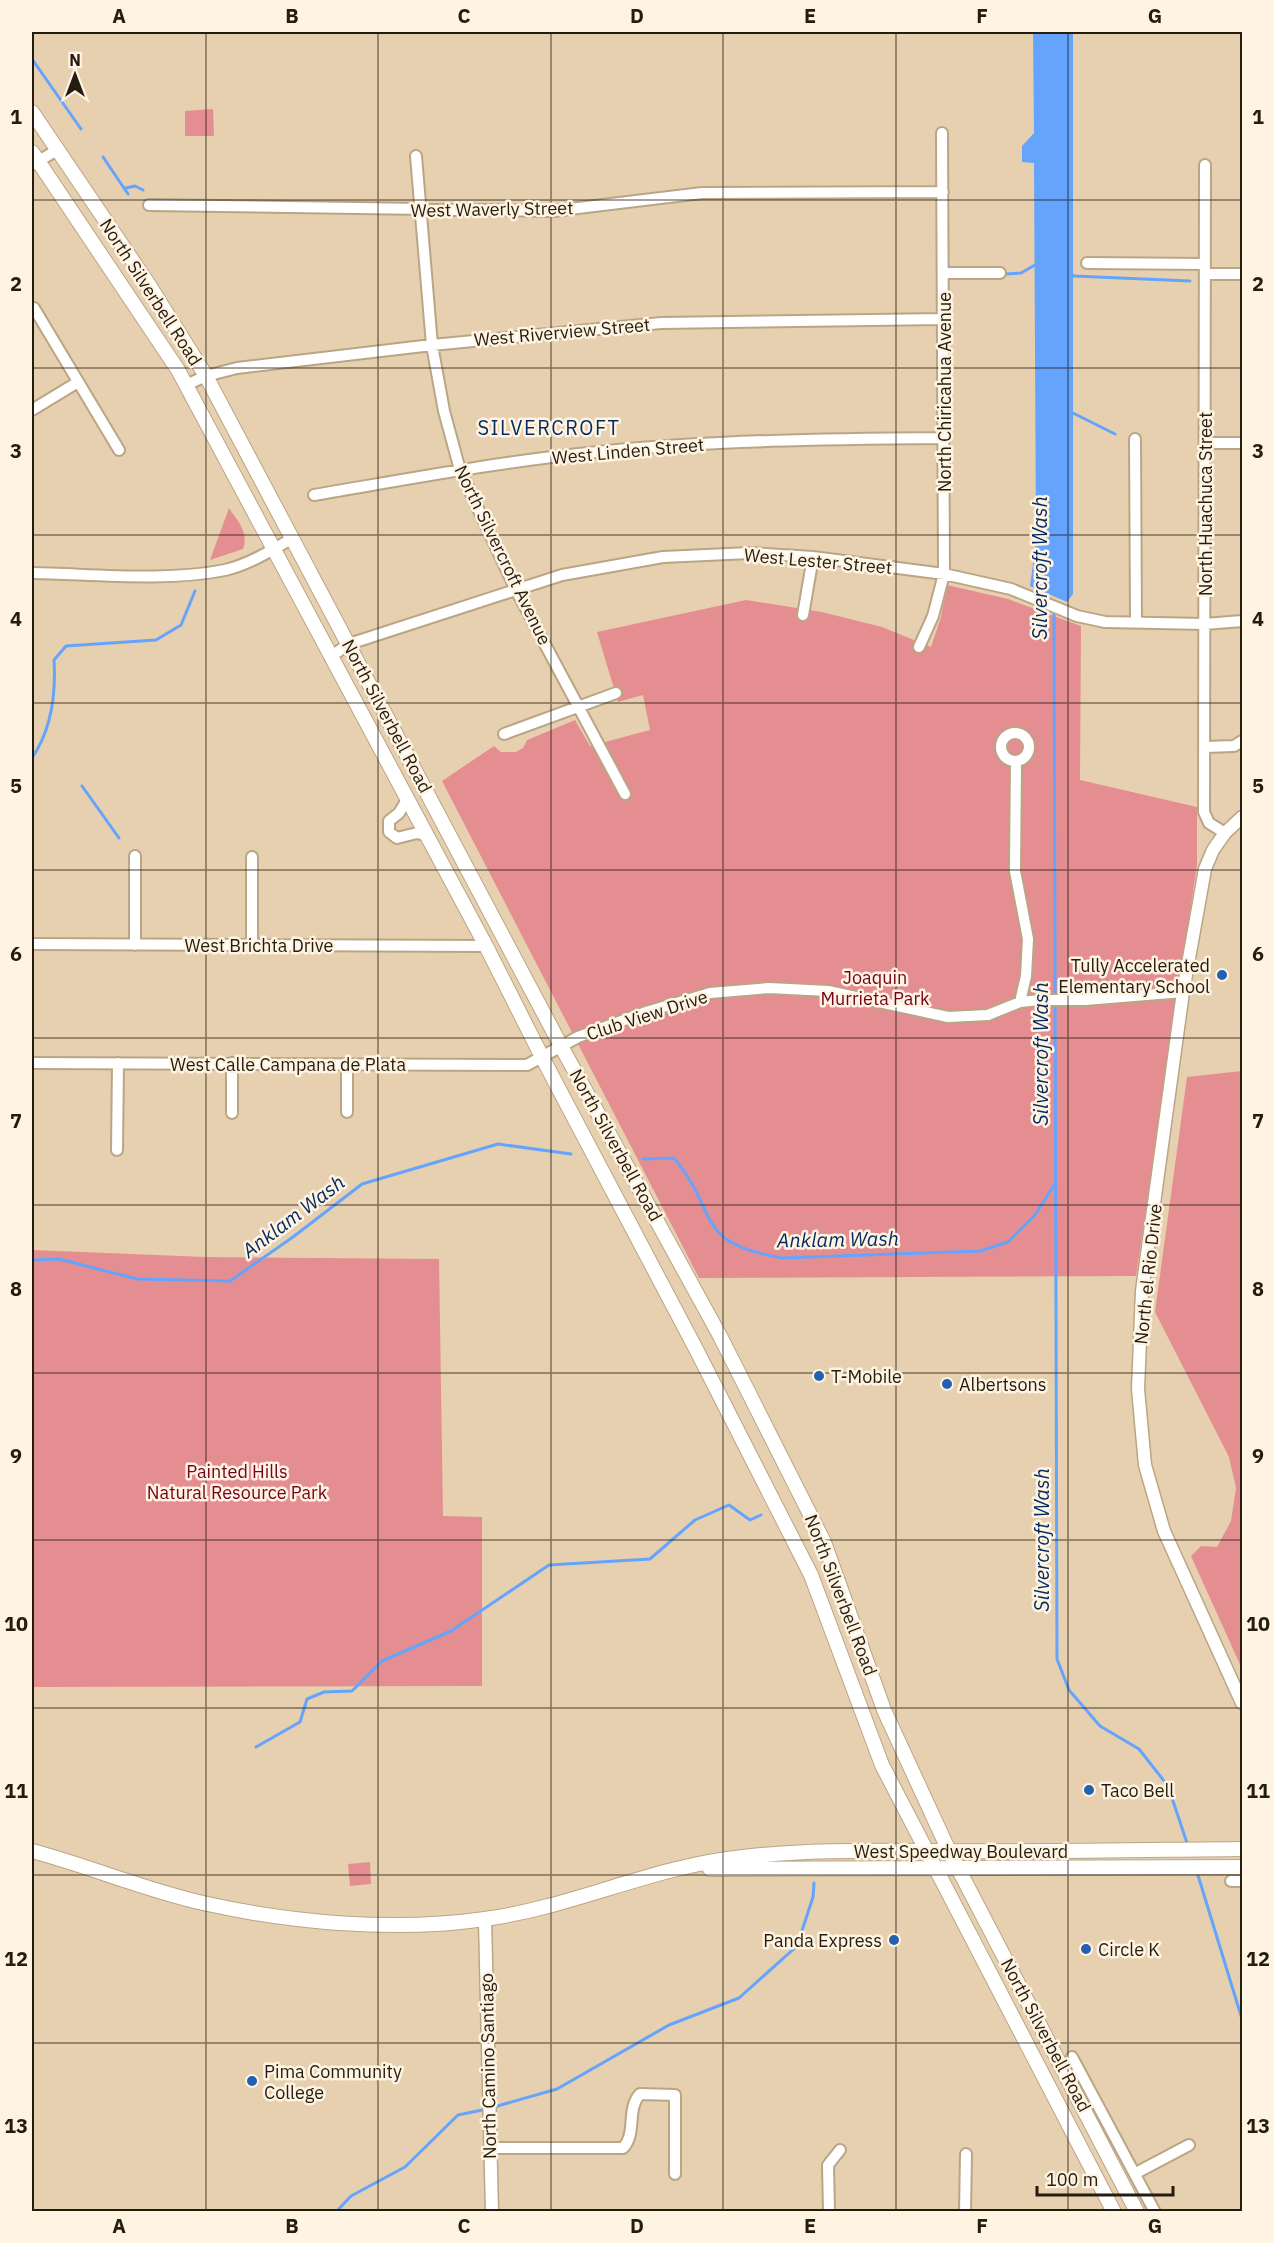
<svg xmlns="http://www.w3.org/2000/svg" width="1274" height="2243" font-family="'IBM Plex Sans',sans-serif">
<rect width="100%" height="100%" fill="#e7d0af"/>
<!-- green -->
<path fill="#e58e92" d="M213,109L214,136H185V111Z
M229,508C238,522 249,532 243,549L210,560Z
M947,585L1008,599L1081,626L1080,780L1197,807V865L1136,1276L699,1278L442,781L494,746L501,752H516L523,748L527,740L575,720L590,746L650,730L643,695L618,702L597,632L746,600L822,612L882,627L931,647L941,617Z
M1242,1071V1669L1191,1556L1201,1546L1217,1547L1231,1521L1236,1488L1229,1457L1155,1312L1187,1077Z
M32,1250L206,1257L439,1259L443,1516L482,1517V1686L32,1687Z
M370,1862L371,1884L350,1886L348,1864Z"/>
<!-- water -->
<path fill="#65a4fd" d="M1033,32H1073V594L1067,602L1030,586L1036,543L1034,163L1022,162V146L1034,133Z"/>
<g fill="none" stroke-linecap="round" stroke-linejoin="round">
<!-- stream -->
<path stroke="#65a4fd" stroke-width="3" d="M32,59L81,129
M103,157L128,194
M126,188L135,186L143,190
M1070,273L1074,276L1190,281
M1006,274L1021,273L1035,265
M1071,412L1115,434
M1054,609L1057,1659L1069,1690L1100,1726L1139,1749L1168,1786L1188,1846
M32,758C52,729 56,694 54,660L66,646L156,640L181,625L195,591
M82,786L119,838
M643,1159L674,1158C721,1214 691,1242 782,1258L980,1251L1008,1242L1035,1215L1054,1185
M32,1260L59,1259L137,1279L230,1281L293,1237L362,1184L498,1144L571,1154
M256,1747L300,1722L307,1699L324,1692L352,1691L382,1661L451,1631L549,1565L650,1559L695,1520L729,1505L750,1520L761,1515
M1197,1872L1242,2019
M494,2107L557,2089L669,2025L739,1998L797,1946L813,1897L814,1883
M336,2212L351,2196L405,2167L458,2115L487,2109"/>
<!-- minor casing -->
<g stroke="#baa585" stroke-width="14">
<path id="minor" d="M416,156L432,345L444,411L460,470L516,590L625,794
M32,165L57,150
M1205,165L1204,812L1209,823L1225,833
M149,205L553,211L702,193L943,192
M1087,263L1205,264
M944,273H1000
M1205,274H1242
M34,308L119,450
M186,385L206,376L237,368L432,345L661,323L943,319
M32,410L78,382
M1135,439L1136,622
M1205,443H1242
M314,495C408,479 503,461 598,452C714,440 829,439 945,438
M32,573C92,574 166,582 225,570C247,565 271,551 291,539
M803,615L813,557
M919,647L933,616L944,574L942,133
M330,657L349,644L562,575L663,557L750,553L813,557L944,574L1011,589L1077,616L1105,622L1205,624L1242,621
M1001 747a14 14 0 1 1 28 0a14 14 0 1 1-28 0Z
M504,734L616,693
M1205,747L1234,746L1242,741
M1016,761L1015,871L1028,939L1026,976L1020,1002
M408,798L399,813L389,821V832L397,838L417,833L428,835
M32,944L486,946
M135,945V856
M252,945V857
M32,1063L527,1065L578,1037L646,1012L710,993L769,988L828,991L948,1017L988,1015L1020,1002L1040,1000H1085L1183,992
M232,1063V1113
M347,1064V1112
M117,1150L118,1063
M1231,1881H1242
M1072,2057L1155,2212
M490,2148H623C637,2134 626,2109 640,2094L675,2095V2174
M1136,2173L1189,2145
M829,2212L828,2165L840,2150
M965,2212L966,2154"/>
</g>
<!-- tertiary casing -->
<g stroke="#baa585" stroke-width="15">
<path id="tertiary" d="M1242,817L1225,833L1213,850L1205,869L1183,992L1142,1291L1138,1389L1145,1465L1164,1531L1242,1703
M485,1920L492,2212"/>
</g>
<!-- secondary casing -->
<g stroke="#baa585" stroke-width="16">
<path id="secondary" d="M32,112L149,285L206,376L561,1046L720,1336L824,1542L884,1710L949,1851L1137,2212
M32,152L178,370L486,946L542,1057L697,1351L811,1575L882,1765L1114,2212
M32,1851C89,1866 145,1890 203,1903C292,1923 394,1932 485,1919C573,1907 654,1866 743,1857C812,1849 883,1851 952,1851C1049,1852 1146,1850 1242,1849
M710,1869L1242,1867"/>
</g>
<!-- minor -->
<use href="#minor" stroke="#fff" stroke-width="10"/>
<!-- tertiary -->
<use href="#tertiary" stroke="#fff" stroke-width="12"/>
<!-- secondary -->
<use href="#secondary" stroke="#fff" stroke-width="14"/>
</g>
<!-- grid -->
<path fill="none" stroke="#241c0f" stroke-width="1.5" stroke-opacity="0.55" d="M206,32V2212M378,32V2212M551,32V2212M723,32V2212M896,32V2212M1068,32V2212M32,200H1242M32,368H1242M32,535H1242M32,703H1242M32,870H1242M32,1038H1242M32,1205H1242M32,1373H1242M32,1540H1242M32,1708H1242M32,1875H1242M32,2043H1242"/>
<!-- markers -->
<g fill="#2360b2" stroke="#fff3e2" stroke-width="2">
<circle cx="1222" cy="975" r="6"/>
<circle cx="819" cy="1376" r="6"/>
<circle cx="947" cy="1384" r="6"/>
<circle cx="1089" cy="1790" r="6"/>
<circle cx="894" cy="1940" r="6"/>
<circle cx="1086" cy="1949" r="6"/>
<circle cx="252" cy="2081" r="6"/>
</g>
<g text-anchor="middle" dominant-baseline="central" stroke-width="5" stroke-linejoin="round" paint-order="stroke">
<!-- street labels -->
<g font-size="18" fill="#241c0f" stroke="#fff3e2">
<text transform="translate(492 209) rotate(-1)">West Waverly Street</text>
<text transform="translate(151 292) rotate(57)">North Silverbell Road</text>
<text transform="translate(562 332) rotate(-5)">West Riverview Street</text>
<text transform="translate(944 392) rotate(-90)">North Chiricahua Avenue</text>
<text transform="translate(628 451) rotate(-5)">West Linden Street</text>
<text transform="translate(1205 504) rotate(-90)">North Huachuca Street</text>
<text transform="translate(503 555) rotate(64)">North Silvercroft Avenue</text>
<text transform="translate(818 561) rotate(5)">West Lester Street</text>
<text transform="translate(387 716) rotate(62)">North Silverbell Road</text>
<text x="259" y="945">West Brichta Drive</text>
<text transform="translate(647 1015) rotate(-18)">Club View Drive</text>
<text x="288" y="1064">West Calle Campana de Plata</text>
<text transform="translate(616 1145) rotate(61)">North Silverbell Road</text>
<text transform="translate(1148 1274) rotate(-84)">North el Rio Drive</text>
<text transform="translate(841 1595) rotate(69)">North Silverbell Road</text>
<text x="961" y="1851">West Speedway Boulevard</text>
<text transform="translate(1046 2035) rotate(62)">North Silverbell Road</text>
<text transform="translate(488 2066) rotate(-91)">North Camino Santiago</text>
</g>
<!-- poi labels -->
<g font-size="18" fill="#241c0f" stroke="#fff3e2" text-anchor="start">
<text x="1210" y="965" text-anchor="end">Tully Accelerated<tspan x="1210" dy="21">Elementary School</tspan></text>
<text x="831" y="1376">T-Mobile</text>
<text x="959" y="1384">Albertsons</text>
<text x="1101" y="1790">Taco Bell</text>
<text x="882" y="1940" text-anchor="end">Panda Express</text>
<text x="1098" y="1949">Circle K</text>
<text x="264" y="2071">Pima Community<tspan x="264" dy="21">College</tspan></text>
</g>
<!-- park labels -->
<g font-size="18" fill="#74011f" stroke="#fff3e2">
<text x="875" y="977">Joaquin<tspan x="875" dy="21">Murrieta Park</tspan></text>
<text x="237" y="1471">Painted Hills<tspan x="237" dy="21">Natural Resource Park</tspan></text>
</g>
<!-- neighbourhood labels -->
<g font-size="20" letter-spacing="1.5" fill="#042b5e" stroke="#fff3e2">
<text x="549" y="427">SILVERCROFT</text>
</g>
<!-- water labels -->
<g font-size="20" font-style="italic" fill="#00295f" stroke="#fff3e2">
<text transform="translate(1039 568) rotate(-90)">Silvercroft Wash</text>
<text transform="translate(1040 1054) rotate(-90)">Silvercroft Wash</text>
<text transform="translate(293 1216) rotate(-37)">Anklam Wash</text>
<text transform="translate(838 1239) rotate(-1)">Anklam Wash</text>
<text transform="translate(1041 1540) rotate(-90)">Silvercroft Wash</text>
</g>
</g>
<!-- border -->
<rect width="1274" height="2243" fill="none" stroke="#fff3e2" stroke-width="66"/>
<!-- north arrow -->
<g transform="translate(75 75)" stroke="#fff3e2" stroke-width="4.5" paint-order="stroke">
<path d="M0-4.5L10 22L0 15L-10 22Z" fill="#241c0f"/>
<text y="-9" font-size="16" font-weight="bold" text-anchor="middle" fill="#241c0f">N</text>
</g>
<!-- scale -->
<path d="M1037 2186v9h136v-9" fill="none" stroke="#241c0f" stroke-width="3"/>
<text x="1046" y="2186" font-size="18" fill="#241c0f" stroke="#fff3e2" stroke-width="4.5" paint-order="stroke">100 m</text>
<rect x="33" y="33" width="1208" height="2177" fill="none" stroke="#241c0f" stroke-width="2"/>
<g font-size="20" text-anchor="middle" font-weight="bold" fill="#241c0f">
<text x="119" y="23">A</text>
<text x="292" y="23">B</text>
<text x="464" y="23">C</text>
<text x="637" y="23">D</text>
<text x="810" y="23">E</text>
<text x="982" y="23">F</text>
<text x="1155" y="23">G</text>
<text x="16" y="124">1</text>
<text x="1258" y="124">1</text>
<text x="16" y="291">2</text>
<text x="1258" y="291">2</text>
<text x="16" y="458">3</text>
<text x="1258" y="458">3</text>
<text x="16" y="626">4</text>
<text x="1258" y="626">4</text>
<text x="16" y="793">5</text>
<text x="1258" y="793">5</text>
<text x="16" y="961">6</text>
<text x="1258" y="961">6</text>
<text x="16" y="1128">7</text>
<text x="1258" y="1128">7</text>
<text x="16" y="1296">8</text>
<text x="1258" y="1296">8</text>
<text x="16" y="1463">9</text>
<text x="1258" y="1463">9</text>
<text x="16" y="1631">10</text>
<text x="1258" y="1631">10</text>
<text x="16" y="1798">11</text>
<text x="1258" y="1798">11</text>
<text x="16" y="1966">12</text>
<text x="1258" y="1966">12</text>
<text x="16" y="2133">13</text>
<text x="1258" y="2133">13</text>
<text x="119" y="2233">A</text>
<text x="292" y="2233">B</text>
<text x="464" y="2233">C</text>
<text x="637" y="2233">D</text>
<text x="810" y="2233">E</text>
<text x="982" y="2233">F</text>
<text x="1155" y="2233">G</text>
</g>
</svg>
